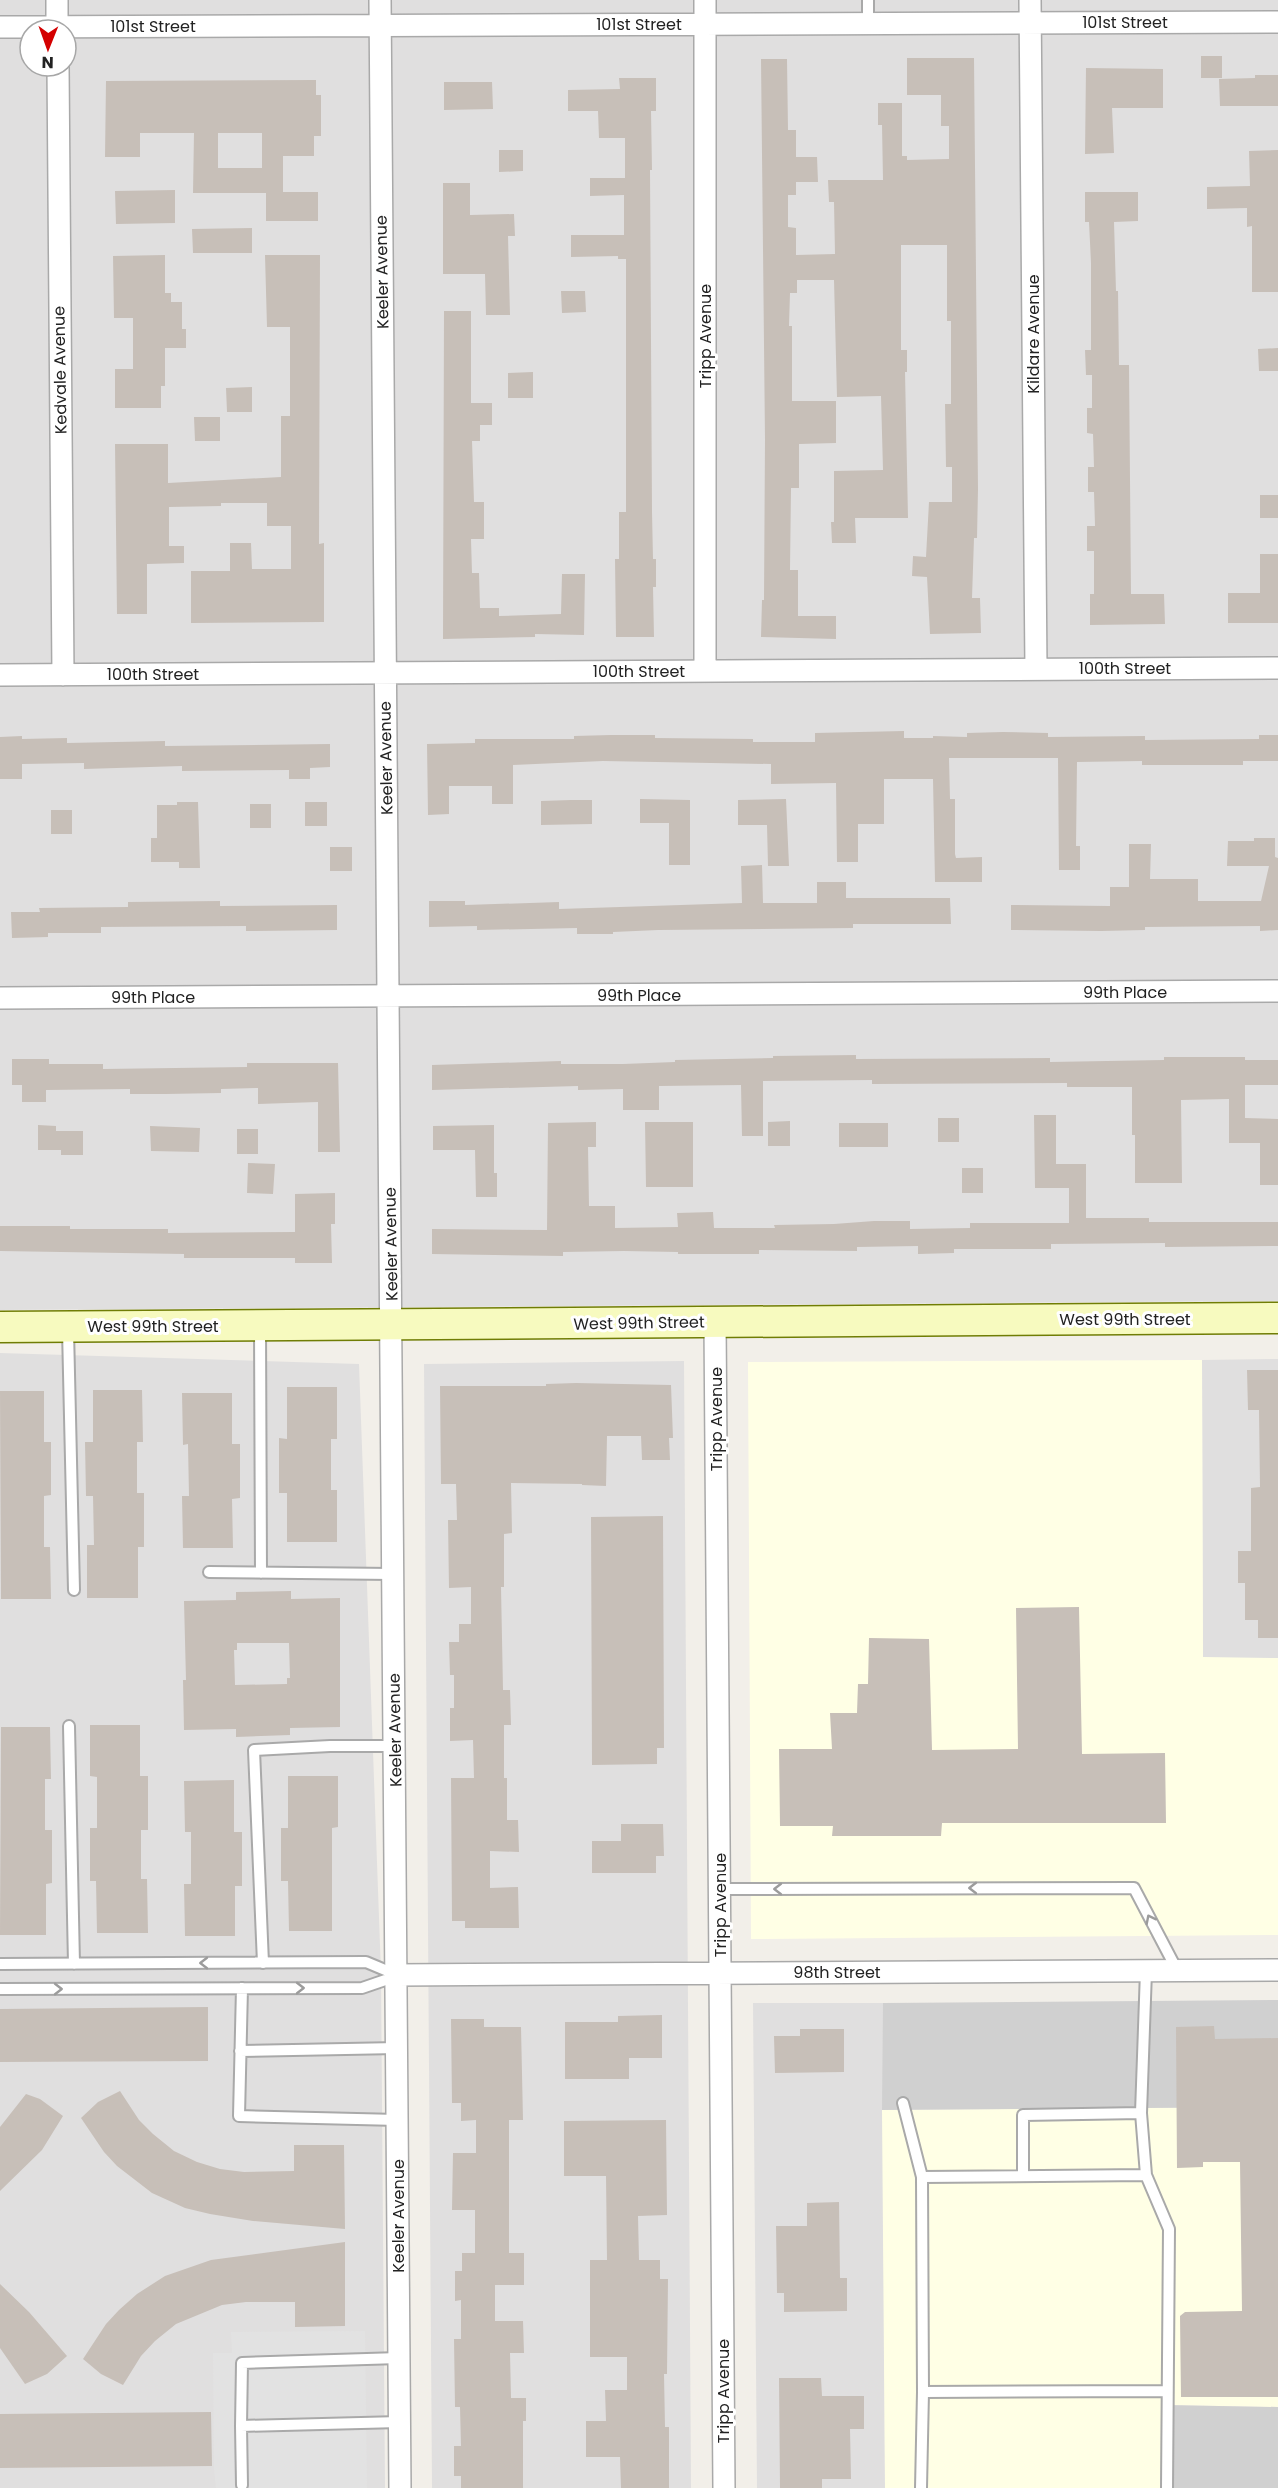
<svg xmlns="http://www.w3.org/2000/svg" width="1278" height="2488" font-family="Poppins,sans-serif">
<rect width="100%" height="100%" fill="#f2efe9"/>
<!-- residential -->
<path fill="#e0dfdf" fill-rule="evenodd" d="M0,0H1278V1301L0,1310ZM30,30H66V66H30Z
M0,1353L359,1364L381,1973L385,2488H0Z
M1278,1359V1658H1203L1202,1360Z
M684,1361L691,2488H432L424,1364Z
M753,2003H883L885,2488H757Z"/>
<!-- education -->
<path fill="#ffffe5" d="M1202,1360L1203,1657L1278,1658V1935L751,1939L748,1362Z
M1278,2107V2407L1167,2405V2488H885L882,2110Z"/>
<!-- religious -->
<path fill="#d0d0d0" d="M1278,2000V2107L882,2110L883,2003Z
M1166,2405L1278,2407V2488H1167Z"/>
<!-- parking -->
<path fill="#e2e2e2" d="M365,2331L367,2488H216L214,2469L213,2353H232L231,2332Z"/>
<!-- building -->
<path fill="#c7bfb8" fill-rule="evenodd" d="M1201,56H1222V78H1201Z
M907,58H974L978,489L977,538H974L972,598H980L981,633L930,634L927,577L912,576L913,556L926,557L929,502H952V467H946L945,404H951V321H947V245H901V350H907V372H905L908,518H855L856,543H832L831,522H834V471L883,470L881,396L837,397L834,280H797V293H790L789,326H792V401H836V443L799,444V488H791L790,570H798V616H836V639L761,637L762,600H764L765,439L761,59H787L788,130H796V157H817L818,182H796V195H788V227L796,228V255L835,254L834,202H829L828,180H883L882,125H878V103H902V156H907V160L949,159V126H941V95H907Z
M1086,68L1163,69V108H1112L1114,153L1085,154Z
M1255,75H1278V106H1220L1219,79L1255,78Z
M619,78H656V111H651L652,170H650L652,512L653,559H656V587H653L654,637H616L615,559H619V512H626V259H618V256L571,257V235H624V195L590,196V178H625V138H599L598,111H568V90L620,89Z
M316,80V95H321V136H314V156H283V192H318V221H266V193H193L194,133H140V157H105L106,81ZM218,133H262V168H218Z
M444,82H492L493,109L444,110Z
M499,150H523V171L499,172Z
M1278,150V292H1252V226L1247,227V208L1207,209V187L1250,186L1249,151Z
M443,183H470V215L514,214L515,236H508L510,315H486L485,274H443Z
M175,190V223L116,224L115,191Z
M1085,192H1138V221L1114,222L1116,291H1118L1119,365H1129L1131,594H1164L1165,624L1090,625V594H1094V551H1087V526H1095L1094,492H1088V467H1094L1093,434L1087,433V408H1092V375H1086L1085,350H1091V263L1089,222H1085Z
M252,228V253H193L192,229Z
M165,255V293H171V302H182V329H186V348H165V386H161V408H115V369H133V318H114L113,256Z
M265,255H320L319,544L324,543V622L191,623V571H230V543H251L252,569H291V526H267V503H221V506L169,507V546H184V563L147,564V614H117L115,444H168V483L281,477V416H290V327H267Z
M561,291H585L586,312L562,313Z
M444,311H471V403H492V425H480V441H472L474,502H484V539H471L472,573H479L480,608H499V616L561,614L562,574H585L584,635L535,634V637L443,639Z
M1278,348V371H1259L1258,349Z
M533,372V398H508V373Z
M252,387V412H227L226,388Z
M194,417H220V441H195Z
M1260,495H1278V518H1260Z
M1260,554H1278V623H1228V593H1260Z
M904,731V738H933V736L967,737V733L1003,732L1048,733V737L1145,736V740L1259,739V735H1278V761H1243V765H1142V761L1077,762L1076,846H1080V870H1059L1058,758H949L950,799H955V854L956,858L982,857V882H935L933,779H884V824H858V862H837L836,783L771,784V764L603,761L513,765V804H492V786H449V814L428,815L427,744L475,743V739H574V736L611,735H655V738L753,739V742H815V733Z
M22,736V739L67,738V743L165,741V746L330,744V767L310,768V779H289V770L182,771V766L84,769V763L22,764V779H0V737Z
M640,799L690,800V865H669V823H640Z
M786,799L789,866H768L767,825H738V800Z
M571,800H592V824L541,825V801Z
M177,802H198L200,868H179V862H151V838H157V805H177Z
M305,802H327V826H305Z
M250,804H271V828H250Z
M51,810H72V834H51Z
M1254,838H1275V857L1278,858V930L1260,931V926L1145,927V930L1101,931L1011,930V905L1110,906V887H1129V844H1151L1150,879H1198V901H1261L1269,866H1227L1228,841H1254Z
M330,847H352V871H330Z
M762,865L763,903H817V882H846V898H950L951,924H853V928L658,930L613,932V934H577V928L477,930V926L429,927V901H465V905L559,902V909L742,903L741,866Z
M220,901V906L337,905V930L246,931V926L101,927V933H48V937L12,938L11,912H40L39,908L128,907V902Z
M856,1055V1059L1050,1058V1062L1164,1060V1057H1245V1060H1278V1085H1245V1118L1278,1119V1185H1260V1143H1229V1099L1181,1100L1182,1183H1135V1135H1132V1087H1067V1083L872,1084V1080L763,1081V1136H742L741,1085L659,1086V1110H623V1089L578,1090V1086L432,1090V1065L561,1061V1064H623L675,1062V1060L773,1058V1056Z
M12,1059H49V1064H103V1069L247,1067V1063H338L340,1152H318V1102L258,1104V1088L221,1089V1093L166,1094H130V1089L46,1090V1102H22V1085H12Z
M1034,1115H1056V1164H1086V1218H1149V1222H1278V1246L1165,1247V1243L1051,1244V1249H954V1253L918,1254V1246L857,1247V1251L759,1250V1254H678V1252L624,1251L563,1252V1256L432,1254V1229L547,1230L548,1123L596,1122V1147H588L589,1206H615V1228L678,1227L677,1213L713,1212L714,1228H775L774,1225L834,1224L874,1221H910V1229L970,1228V1223H1069V1188H1035Z
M938,1118H959V1142H938Z
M790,1121V1146H768V1122Z
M645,1122H693V1187H646Z
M839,1123H888V1147H839Z
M38,1125L56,1126V1131H83V1155H61V1150H38Z
M494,1125V1173H497V1197H476L475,1150H433V1126Z
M150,1126L200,1128L199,1152L151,1151Z
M237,1129H258V1154H237Z
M248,1163L275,1164L273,1194L247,1193Z
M962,1168H983V1193H962Z
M335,1193V1224H331L332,1263H295V1258H184V1254L0,1251V1226H70V1229H168V1233L295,1232V1194Z
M1247,1370H1278V1638H1258V1620H1245V1583H1238V1551H1251V1488L1260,1487L1259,1410H1248Z
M576,1383L671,1385L673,1438H669L670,1460H642L641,1436H607L606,1486L582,1485V1484L511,1483L512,1533L504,1534V1587H501L503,1690H510L511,1725H504V1778H507V1820H518L519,1852L490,1851V1888L518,1887L519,1928H465V1921H452L451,1778H474L473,1740L450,1741V1708H454V1675H450L449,1642H459V1624H471V1587L449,1588L448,1520H457L456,1484H441L440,1386H546V1384Z
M287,1387H337V1439H331V1490H337V1542H287V1493H279V1438L287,1439Z
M93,1390H142L143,1442H137V1493H144V1547H138V1598H87V1545H94L93,1496H86L85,1442H93Z
M0,1391H44V1442H51V1495L44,1496V1547H50L51,1599H1Z
M182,1393H232V1444H240V1498L232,1499L233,1548H183L182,1496H189L188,1444L183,1445Z
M663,1516L664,1748H657V1764L592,1765L591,1517Z
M291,1591V1599L340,1598V1727L290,1728V1735L236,1737V1729L184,1730L183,1680H186L184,1601L236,1600V1592ZM237,1643H289L290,1678H287V1684L235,1685L234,1650H237Z
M1079,1607L1082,1754L1165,1753L1166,1823H942L941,1836H832L833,1826H780L779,1749H832L830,1713H857L858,1684H868L869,1638L929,1639L932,1750L1018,1749L1016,1608Z
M90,1725H140V1776H148V1830H141V1879H147L148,1933H97L96,1881H90V1828H97V1777L90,1776Z
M1,1727H50L51,1779H45V1830H52V1883L46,1884V1935H0Z
M288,1776H338V1827L332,1828V1931H289L288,1881H281V1828H288Z
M234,1780V1832H242V1886H235V1936H185L184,1884H191V1832H185L184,1781Z
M621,1824H663L664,1856H656V1873H592V1841H621Z
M208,2007V2061L0,2062V2009Z
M662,2015V2058H629V2079H565V2022H618V2016Z
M451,2019H484V2027H521L523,2120H509V2253H524V2285H495V2321H523L524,2353H510L511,2398H526V2421H523V2488H461V2476H454V2446H461L460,2407H455L454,2339H461V2300L455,2301V2271H462V2253H475V2210H452L453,2153H476V2120L461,2121V2103H452Z
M1214,2026L1215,2039L1278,2038V2397H1181L1180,2316L1185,2312L1242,2311L1240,2162H1203V2167L1177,2168L1176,2027Z
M800,2029H844V2072L775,2073L774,2036H800Z
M120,2091L139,2120L153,2134L174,2151L197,2162L220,2169L244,2172L294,2171V2145H344L345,2229L253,2221L210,2214L185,2208L152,2193L117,2166L104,2152L81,2118L98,2102Z
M26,2094L40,2099L63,2116L42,2150L0,2191V2127Z
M666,2120L667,2215L638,2216L639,2260H660V2279H668L667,2374H664L665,2427H669V2488H621L620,2457H586V2421H606L605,2390H627V2357H590V2260H607L606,2176H564V2121Z
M839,2202L840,2278H847V2311L784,2312V2293H777L776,2226H807V2203Z
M345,2242V2326L295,2327V2302H246L222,2305L176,2324L155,2341L141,2356L123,2385L101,2374L83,2359L106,2324L119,2310L137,2294L165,2276L211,2260Z
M0,2284L29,2312L67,2356L47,2374L25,2384L0,2348Z
M779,2378H821L822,2396H864V2429H850L851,2479H822V2488H780Z
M211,2412L212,2466L0,2468V2414Z"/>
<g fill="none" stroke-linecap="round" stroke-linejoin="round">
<!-- lane casing -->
<g stroke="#a9a9a9" stroke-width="14">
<path id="lane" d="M868,0V23
M260,1326L261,1573
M68,1330L74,1590
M209,1572L393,1574
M69,1726L74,1964
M720,1889L1134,1888L1177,1970
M263,1963L254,1750L330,1746H395
M0,1964L366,1962L397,1975
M1146,1971L1141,2113L1146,2175L1169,2229L1167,2488
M242,1988L239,2116L398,2120
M0,1989L362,1988L397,1976
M240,2051L398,2048
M903,2103L922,2177L923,2392
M1023,2176V2115L1141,2113
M922,2177L1146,2175
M399,2358L242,2363L241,2426L400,2422
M241,2426L242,2485
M921,2488L923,2392L1166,2391"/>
</g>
<!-- street casing -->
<g stroke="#a9a9a9" stroke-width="24">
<path id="street" d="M57,0V30
M380,0L400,2488
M1030,0L1036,669
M0,27L1278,22
M58,66L63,675
M705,671V0
M0,675L1278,668
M0,998L1278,991
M715,1322L724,2488
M397,1975L1278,1970"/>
</g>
<!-- secondary casing -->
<g stroke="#707d05" stroke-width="33">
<path id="secondary" d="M0,1327L1278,1318"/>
</g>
<!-- lane -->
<use href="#lane" stroke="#fff" stroke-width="10"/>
<!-- street -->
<use href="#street" stroke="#fff" stroke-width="21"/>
<!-- secondary -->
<use href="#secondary" stroke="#f7fabf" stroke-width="30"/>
</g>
<!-- one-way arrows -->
<defs><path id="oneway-chevron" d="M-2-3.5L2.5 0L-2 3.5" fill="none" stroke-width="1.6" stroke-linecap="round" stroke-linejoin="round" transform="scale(1.5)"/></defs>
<g stroke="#9c9c9c">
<use href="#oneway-chevron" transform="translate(973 1888) rotate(180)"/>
<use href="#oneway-chevron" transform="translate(778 1889) rotate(180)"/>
<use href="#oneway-chevron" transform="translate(1150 1919) rotate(-117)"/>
<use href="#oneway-chevron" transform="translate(204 1963) rotate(180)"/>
<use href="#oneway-chevron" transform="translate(300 1988)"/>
<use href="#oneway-chevron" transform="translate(58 1989)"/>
</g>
<g text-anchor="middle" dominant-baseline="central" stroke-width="6" stroke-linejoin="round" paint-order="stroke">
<!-- street labels -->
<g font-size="16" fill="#222" stroke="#fff">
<text x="1125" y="22">101st Street</text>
<text x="639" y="24">101st Street</text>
<text x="153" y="26">101st Street</text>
<text transform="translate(382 272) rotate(-91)">Keeler Avenue</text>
<text transform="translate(1033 334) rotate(-90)">Kildare Avenue</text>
<text transform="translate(705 336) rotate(-90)">Tripp Avenue</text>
<text transform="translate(60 370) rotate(-91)">Kedvale Avenue</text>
<text x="1125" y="668">100th Street</text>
<text x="639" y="671">100th Street</text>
<text x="153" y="674">100th Street</text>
<text transform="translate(386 758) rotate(-91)">Keeler Avenue</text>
<text x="1125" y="992">99th Place</text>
<text x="639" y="995">99th Place</text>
<text x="153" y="997">99th Place</text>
<text transform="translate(391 1244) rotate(-91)">Keeler Avenue</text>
<text x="1125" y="1319">West 99th Street</text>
<text transform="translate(639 1323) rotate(-1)">West 99th Street</text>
<text x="153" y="1326">West 99th Street</text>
<text transform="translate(716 1419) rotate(-90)">Tripp Avenue</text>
<text transform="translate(395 1730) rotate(-91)">Keeler Avenue</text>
<text transform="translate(720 1905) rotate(-90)">Tripp Avenue</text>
<text x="837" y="1972">98th Street</text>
<text transform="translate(398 2216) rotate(-90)">Keeler Avenue</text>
<text transform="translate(723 2391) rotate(-90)">Tripp Avenue</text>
</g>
</g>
<!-- north arrow -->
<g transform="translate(48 48) rotate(181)"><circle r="28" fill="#ffffff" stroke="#a7a7a7" stroke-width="1.5"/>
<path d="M0-4.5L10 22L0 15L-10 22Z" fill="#d40000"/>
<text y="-9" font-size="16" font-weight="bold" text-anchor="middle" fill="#222222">N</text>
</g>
</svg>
